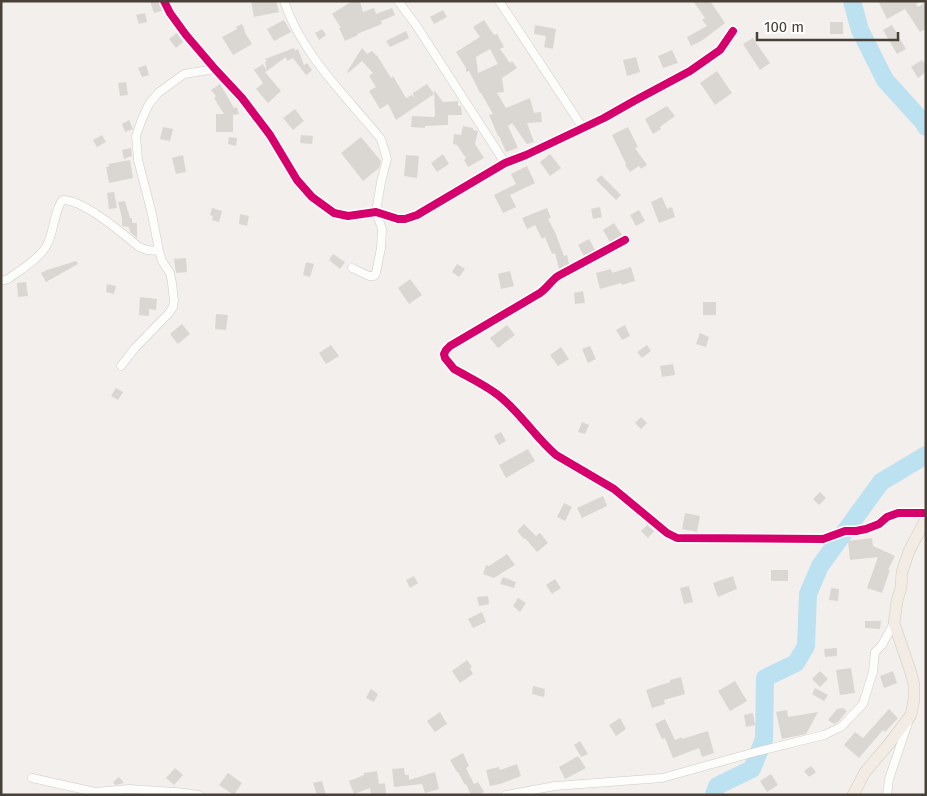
<svg xmlns="http://www.w3.org/2000/svg" width="927" height="796" font-family="'Fira Sans',sans-serif">
<rect width="100%" height="100%" fill="#f2efec"/>
<g fill="none" stroke-linecap="round" stroke-linejoin="round">
<!-- river -->
<path stroke="#bce1f1" stroke-width="18" d="M852,1L860,30L885,80L924,123L926,127
M714,795L717,786L752,769L764,739L765,678L796,663L806,646L808,594L820,566L881,482L926,455"/>
</g>
<!-- building -->
<path fill="#dad7d3" fill-rule="evenodd" d="M150,1H158L162,11L154,13Z
M251,1H276L279,12L254,17Z
M352,1H360L363,12L374,8L376,14L392,8L395,15L381,21L382,24L357,34L358,35L345,41L339,28H341L332,14Z
M693,1H710L725,23L703,40L691,46L687,37L707,26L702,20L705,18Z
M878,1H921L916,4L918,7L926,2V29L920,32L905,9L887,19Z
M443,10L447,17L434,24L430,17Z
M145,13L147,22L139,24L136,15Z
M284,20L291,32L274,41L267,29Z
M484,20L494,35L497,34L504,47L500,49L510,63L512,61L517,68L502,78L504,92L497,93L506,108L530,98L534,113L541,112L542,122L527,123L534,142L527,144L512,123L508,126L518,148L506,152L499,136H498L489,115L493,114L481,93H480L469,71L466,72V68L456,52L480,37L473,27ZM490,49L498,64L478,73L476,57Z
M830,22H843V34H830Z
M242,24L245,31H244L252,44L233,55L222,37L237,29L236,27Z
M535,25L556,29L553,49L544,47L546,36L534,34Z
M892,25L906,49L897,54L883,30Z
M322,29L326,35L319,40L315,33Z
M406,31L409,38L390,47L386,41Z
M177,33L183,42L176,48L169,39Z
M753,38L770,63L760,70L743,44Z
M294,48L295,50L294,51L298,49L304,65L307,63L312,70L308,74L306,75L293,58L287,61L286,57L267,71L265,62L267,61L265,59Z
M362,48L367,54L372,51L378,57L391,78L393,76L406,98L412,95L414,98L413,93L427,84L434,94L396,120L388,104L380,109L369,91L376,87L369,76L373,73L362,61L348,73L347,72Z
M672,50L678,63L663,68L658,56Z
M636,57L640,72L627,76L623,60Z
M922,60L926,65V72L918,78L911,67Z
M263,64L267,71L265,72L281,91L268,103L256,89L263,83L254,70Z
M146,65L149,75L142,77L138,68Z
M717,71L732,93L715,105L700,83Z
M126,82L128,95L120,96L118,83Z
M220,84L234,108L237,107L239,114L233,115V132H216V114H224L214,98L216,96L211,90Z
M434,90L443,102L458,101V106H461L462,115H448V125L425,126V128L411,127L412,116L433,117L435,116Z
M667,106L675,116L660,127L661,129L653,134L645,119Z
M295,109L304,121L293,130L283,118Z
M129,120L133,129L125,132L122,124Z
M463,126L473,128V130L478,131L475,144L484,158L468,167L464,160L466,158L457,145L453,144L454,134L461,135Z
M163,127L173,129L170,141L160,139Z
M628,127L638,147L635,148L647,165L641,169L639,166L630,172L625,165L626,164L612,135Z
M102,135L106,142L97,147L93,140Z
M301,135L313,136L312,144L300,143Z
M229,137L237,138L236,146L228,144Z
M361,137L381,161L379,168L363,181L341,153Z
M131,148L132,156L124,159L122,150Z
M443,154L449,164L437,172L431,163Z
M550,154L561,168L550,176L540,162Z
M183,155L186,172L176,174L172,158Z
M406,155L419,156L417,178L404,176Z
M130,160L133,178L109,183L106,167H109L108,164Z
M527,166L535,183L510,195L516,207L503,213L494,195L516,184L511,174Z
M601,175L621,195L616,200L596,180Z
M114,192L117,208L109,209L107,193Z
M662,197L667,209L672,207L675,217L659,223L651,202Z
M125,201L130,218H132V223H137V238L130,232L129,227L122,226V218L118,202Z
M600,207L602,217L593,219L591,209Z
M212,208L222,211L219,222L212,220L213,216L210,215Z
M547,208L551,218L548,219L555,232L564,256L567,255L569,264L559,269L555,253L552,254L545,237L542,239L535,225L527,229L522,218Z
M639,210L645,221L636,226L630,215Z
M240,214L249,216L247,226L239,224Z
M614,223L622,235L610,242L603,230Z
M589,239L595,250L584,256L578,245Z
M333,254L345,262L340,269L329,260Z
M186,258L187,272L176,273L174,259Z
M76,261L78,264L46,282L41,273L47,270Z
M306,262L314,264L310,277L303,275Z
M457,264L465,269L459,277L452,272Z
M631,267L635,281L622,285L621,283L600,289L596,273L611,269L612,273Z
M510,271L514,286L501,289L498,274Z
M410,279L422,295L409,304L398,288Z
M26,282L28,296L18,297L17,283Z
M107,284L116,286L114,294L106,292Z
M583,291L585,303L575,304L574,293Z
M140,297L157,299L156,310L149,309V316L139,315Z
M703,302H716V315H703Z
M216,314L228,315L226,330L215,329Z
M182,324L190,334L178,344L170,334Z
M507,325L515,335L498,348L490,338Z
M625,325L630,336L622,340L616,330Z
M700,333L709,337L706,347L696,344Z
M331,345L339,356L326,364L319,353Z
M647,345L651,351L642,358L637,352Z
M590,346L596,359L588,363L582,349Z
M561,347L569,359L558,366L550,355Z
M673,364L675,375L662,377L660,366Z
M116,388L123,392L118,400L111,396Z
M641,417L647,423L641,429L635,423Z
M582,422L589,425L585,434L578,432Z
M501,432L506,441L499,445L494,436Z
M528,449L535,461L506,478L499,465Z
M820,492L826,498L819,505L813,499Z
M603,496L607,506L582,518L577,508Z
M564,503L572,507L565,521L557,517Z
M685,513L700,516L697,532L682,529Z
M524,524L536,536L540,533L548,543L537,552L525,538L524,539L517,531Z
M647,525L654,531L648,538L641,531Z
M872,538L873,546L895,556L888,570H890L882,593L867,588L878,557L850,560L848,541Z
M507,554L515,565L494,578L483,574L486,565L489,566Z
M771,570H788V581H771Z
M414,576L418,583L410,588L406,580Z
M733,576L737,589L718,597L713,583Z
M503,577L516,582L514,588L500,584Z
M555,579L561,588L552,594L546,585Z
M689,586L693,602L684,604L680,588Z
M831,588L839,589L838,601L829,600Z
M488,596L489,604L479,606L477,597Z
M518,598L526,603L520,612L513,606Z
M482,612L486,622L473,628L468,619Z
M865,621H881L880,629L865,628Z
M837,648V656L825,657L824,649Z
M467,660L472,667L470,668L473,674L460,683L452,671Z
M851,668L855,693L840,695L836,670Z
M820,671L828,679L820,687L812,679Z
M893,671L897,683L884,688L880,676Z
M681,677L685,694L664,700L665,704L652,708L646,690L670,682V680Z
M735,681L747,701L730,711L718,691Z
M533,686L545,689L544,697L532,694Z
M815,688L828,695L824,701L812,694Z
M371,689L378,694L374,702L366,698Z
M843,708L847,711L838,722L834,724L828,720L837,709Z
M889,709L898,718L885,732L883,730L859,758L844,745L855,732L863,738Z
M787,710L788,717L818,712L806,734L782,739L776,712Z
M440,712L447,724L435,732L427,721Z
M753,713L755,725L746,727L744,715Z
M620,718L626,729L616,736L609,725Z
M665,719L675,740L682,737V739L708,731L714,753L702,757L699,748L673,758L665,738L662,739L655,724Z
M580,741L588,754L581,757L574,745Z
M463,753L469,766L466,768L474,784L478,782L484,792L478,795H471L466,784L465,785L458,772H457L450,760Z
M578,756L586,768L565,779L559,767Z
M517,764L521,776L500,784L490,786L486,770L499,767L500,770Z
M811,766L816,772L809,777L804,771Z
M175,768L183,775L174,785L166,778Z
M404,768L405,775H409V780L435,772L439,789L425,793L422,784L394,787L392,769Z
M377,771L379,784L385,783L386,794L371,795L370,788L354,794L349,781L364,775V773Z
M228,773L242,783L234,795L219,785Z
M771,774L778,785L767,792L760,781Z
M119,777L124,783L115,785L113,782Z
M322,781L326,795H317L313,783Z"/>
<g fill="none" stroke-linecap="round" stroke-linejoin="round">
<!-- street casing -->
<g stroke="#cfcbc8" stroke-width="9">
<path id="street" d="M164,1L170,13L186,35L215,69L242,98L270,135L297,180L312,197L334,213L348,216L376,212L398,219H405L417,215L505,163L526,155L604,118L634,101L690,71L720,50L733,31
M284,1C302,55 346,96 381,139L387,159L381,182L376,212L382,229L381,248L376,273L374,276H369L352,268
M398,1L416,25L505,163
M499,1L583,128
M625,240L558,276C551,281 547,288 540,293L450,346L446,350L444,354L445,358L454,369C468,377 485,385 498,395C520,412 535,437 556,455L614,489L667,533L677,538L823,539L845,531H856L866,529L879,524L887,517L898,513H926
M1,281L8,279C20,270 42,257 48,243C53,233 56,205 63,200C84,200 122,233 139,247L147,250L159,251L152,214L138,160L136,136L142,119L149,104L158,93L184,74L215,69
M121,366L135,348L169,313L173,307L174,301L172,283L170,273L162,261L159,251
M32,778L95,792L129,789L176,792L199,795
M506,795L555,786L662,778L759,751L824,735L841,727L863,704L873,672L875,652L882,645L894,623
M887,795L889,779L908,723"/>
</g>
<!-- primary casing -->
<g stroke="#d5cab9" stroke-width="12">
<path id="primary" d="M853,795L865,772L888,745L911,715L914,699V685L911,673L894,623L897,601L901,588L902,572L909,551L926,519"/>
</g>
<!-- street -->
<use href="#street" stroke="#fdfdfc" stroke-width="8"/>
<!-- primary -->
<use href="#primary" stroke="#f2ece4" stroke-width="11"/>
<!-- cycleway casing -->
<g stroke="#fff" stroke-width="11">
<path id="cycleway" d="M164,1L170,13L186,35L215,69L242,98L270,135L297,180L312,197L334,213L348,216L376,212L398,219H405L417,215L505,163L526,155L604,118L634,101L690,71L720,50L733,31
M625,240L558,276C551,281 547,288 540,293L450,346L446,350L444,354L445,358L454,369C468,377 485,385 498,395C520,412 535,437 556,455L614,489L667,533L677,538L823,539L845,531H856L866,529L879,524L887,517L898,513H926"/>
</g>
<!-- cycleway -->
<use href="#cycleway" stroke="#d6006c" stroke-width="8"/>
</g>
<!-- border -->
<rect width="927" height="796" fill="none" stroke="#494037" stroke-width="5"/>
<!-- scale -->
<path d="M757 32v8h141v-8" fill="none" stroke="#494037" stroke-width="2.5"/>
<text x="764" y="32" font-size="15" fill="#494037" stroke="#ffffff" stroke-width="4" paint-order="stroke">100 m</text>
</svg>
